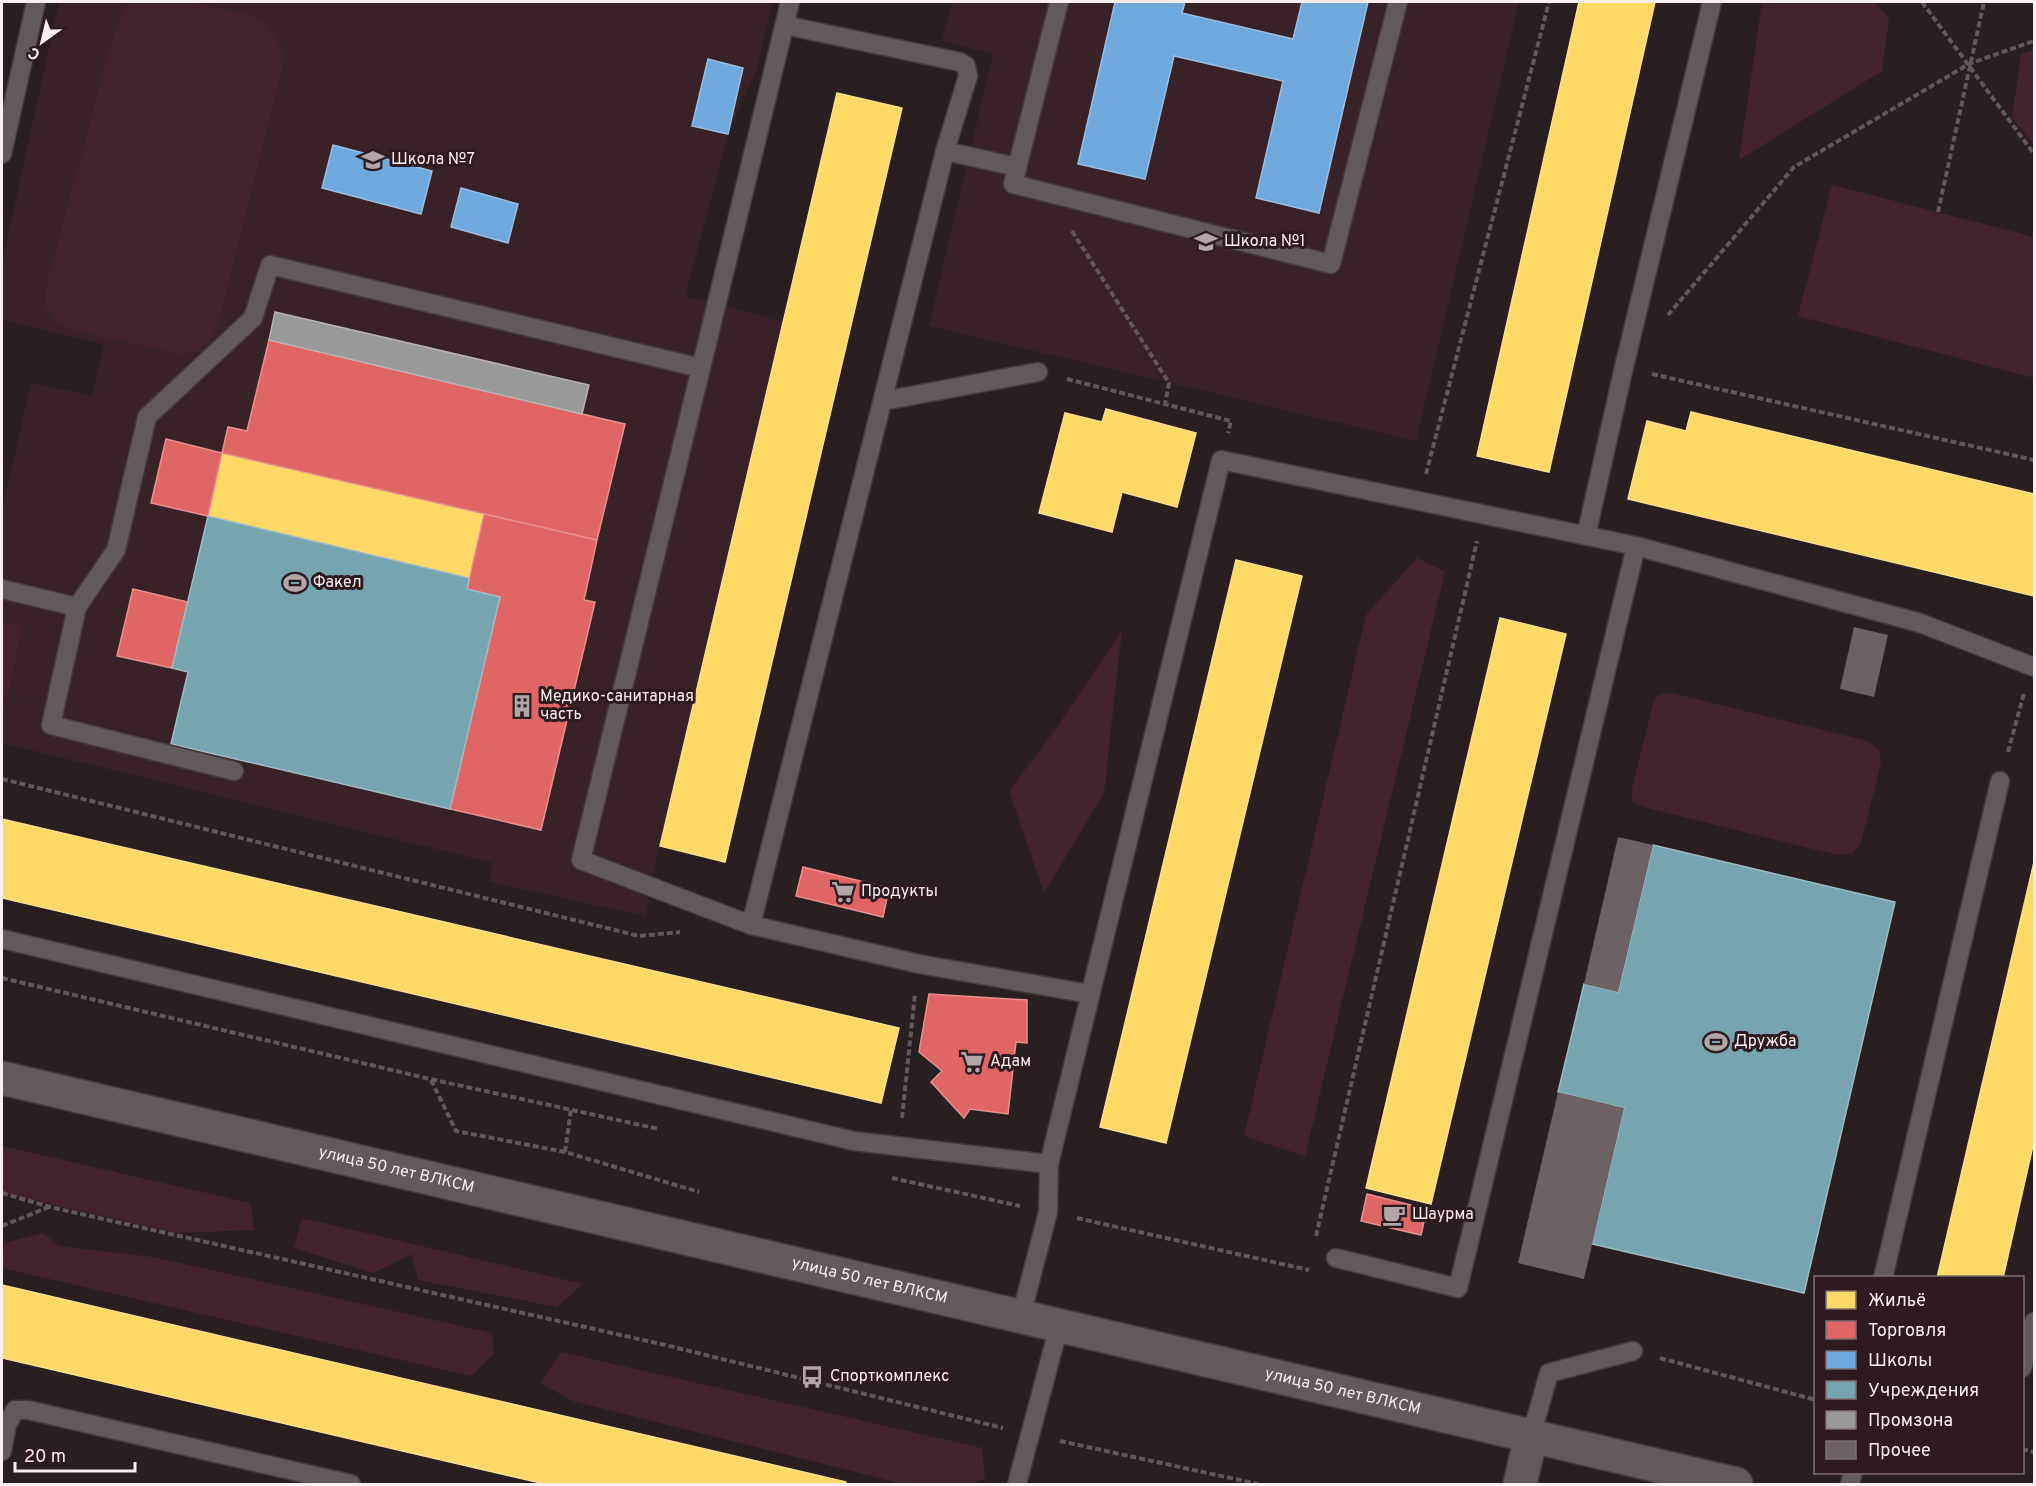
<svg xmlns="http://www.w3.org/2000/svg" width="2036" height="1486" font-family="Overpass,sans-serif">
<rect width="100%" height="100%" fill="#291f21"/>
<!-- built -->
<path fill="#392227" d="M59,2H772L757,68L728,134L685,297L717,304L783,322L650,886L646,916L489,882L493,863L2,743V721L23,626L2,621V511L31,383L92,396L104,344L2,320V264Z
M952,2H1519L1416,441L929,326L993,54L942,41Z"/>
<!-- green -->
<path fill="#43232b" d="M133,2H190L245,13L267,25L279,44L284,61L219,320L211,340L197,351L180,354L78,331L57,322L45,306L46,287L116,26L125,8Z
M1762,2H1874L1889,18L1882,71L1739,160Z
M2034,50V145L2012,118L2021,54Z
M1832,185L2034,237V378L1798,316Z
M1417,558L1445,572L1305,1156L1244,1136L1366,615Z
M2,621L23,626L2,721Z
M1122,630L1104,793L1044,893L1009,791L1057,727Z
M1672,693L1867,741L1879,749L1881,763L1861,842L1852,854L1838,855L1643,807L1632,801V789L1653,704L1659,694Z
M2,1146L250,1203L255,1230L176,1233L2,1193Z
M302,1218L583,1284L557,1307L418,1280L412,1254L373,1273L294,1248Z
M43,1233L59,1246L153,1257L492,1333L494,1353L471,1376L2,1268V1255L5,1243Z
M561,1352L982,1448L985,1478L972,1484H903L573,1401L540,1383Z"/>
<!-- homes -->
<path fill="#ffd966" stroke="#fedf8f" stroke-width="1.5" d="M1579,2H1655L1549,472L1477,456Z
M837,93L902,108L725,862L660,846Z
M1106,409L1196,433L1177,507L1122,492L1112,532L1039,513L1065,413L1102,422Z
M1691,412L2034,494V596L1628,499L1647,421L1686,431Z
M222,453L484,514L469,578L208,516Z
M1236,560L1302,576L1166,1143L1100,1127Z
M1500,618L1566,634L1431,1204L1366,1188Z
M2,819L899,1028L881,1103L2,898Z
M2034,862V1141L2003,1278H1937Z
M2,1285L846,1482L845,1484H545L2,1358Z"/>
<!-- shops -->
<path fill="#e06666" stroke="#e88f8f" stroke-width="1.5" d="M269,340L625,424L597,540L222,453L228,427L247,431Z
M166,439L222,453L208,516L151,503Z
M484,514L597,540L584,600L595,602L541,830L450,809L500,597L467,589Z
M133,589L188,602L172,668L117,656Z
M803,867L889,888L883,917L796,896Z
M929,994L1027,1000V1043L1016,1042L1008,1114L970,1109L964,1118L931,1082L942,1071L919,1052Z
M1367,1194L1427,1209L1421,1235L1361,1221Z"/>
<!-- schools -->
<path fill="#6fa8dc" stroke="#99bde2" stroke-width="1.5" d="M1115,2H1185L1182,13L1293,39L1302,2H1368L1319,213L1256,198L1283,81L1174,56L1145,179L1078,164Z
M708,59L743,68L728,134L692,126Z
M333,145L432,171L421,214L322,188Z
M461,188L518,204L508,243L451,227Z"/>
<!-- public -->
<path fill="#76a5af" stroke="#9ebbc2" stroke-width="1.5" d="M208,516L469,578L467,589L500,597L450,809L171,744L188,672L172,668Z
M1653,845L1895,902L1804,1293L1592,1244L1624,1108L1558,1092L1584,984L1618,992Z"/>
<!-- industry -->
<path fill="#999" stroke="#b6b2b3" stroke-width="1.5" d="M275,312L589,385L582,414L269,340Z"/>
<!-- building -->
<path fill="#6c6264" d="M1854,627L1888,635L1874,697L1840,689Z
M1618,837L1653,845L1618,992L1584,984Z
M1558,1092L1624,1108L1584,1279L1518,1263Z"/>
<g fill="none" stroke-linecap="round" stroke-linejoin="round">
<!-- lane casing -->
<g stroke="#433a3c" stroke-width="21">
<path id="lane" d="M1059,2L1013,184L1331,264L1398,2
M945,151L1017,167
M2,154L36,2
M701,368L790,2
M883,401L1038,372
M1586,536L1624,367L1712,2
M2,589L77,607L116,550L147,417L253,318L270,265L701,368L581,860L751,925L919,964L1090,994
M77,607L51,725L234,771
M751,925L945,151L968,76L966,66L960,62L784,25
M2,939L854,1141L1049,1164
M1336,1258L1458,1288L1636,546
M1883,1278L2000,781
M1021,1316L1048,1212L1049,1164L1221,460L1636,546L1920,623L2034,667
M2022,1368L2034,1322
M1531,1436L1549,1373L1633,1351
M2,1451L7,1425L15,1410H28L351,1484
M1017,1484L1059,1326
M1850,1484L1853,1472"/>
</g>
<!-- secondary casing -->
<g stroke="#433a3c" stroke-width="36">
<g id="secondary">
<path id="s1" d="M2,1078L1736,1484"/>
<path d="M1520,1484L1531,1436"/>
</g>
</g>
<!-- path -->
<path stroke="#60585a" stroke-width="4" stroke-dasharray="6 3" stroke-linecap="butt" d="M1922,2L2034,154
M1938,212L1984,2
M1072,231L1169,383L1165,404
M1668,315L1794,167L1969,64L2034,41
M1652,374L2034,460
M1067,379L1231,421L1228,433
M1426,474L1549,2
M2008,752L2024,693
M2,779L639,936L680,932
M2,978L430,1079L659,1129
M431,1080L456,1131L565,1152L699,1192
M902,1118L915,994
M565,1152L571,1109
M892,1178L1020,1206
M2,1193L50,1207L661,1344L1003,1428
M1077,1218L1309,1270
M2,1226L49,1207
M1316,1236L1477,541
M1660,1358L1816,1400
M1060,1441L1258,1484
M2022,1449L2034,1452"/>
<!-- lane -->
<use href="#lane" stroke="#61595b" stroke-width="18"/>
<!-- secondary -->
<use href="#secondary" stroke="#61595b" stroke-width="33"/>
</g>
<!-- icons -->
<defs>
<g id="school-bare" transform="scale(1.8)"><path d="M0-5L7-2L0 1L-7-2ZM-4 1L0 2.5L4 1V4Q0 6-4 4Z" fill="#b2a6a8" stroke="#2d1b1f" stroke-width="2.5" paint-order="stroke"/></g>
<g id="stadium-bare" transform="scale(1.8)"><path d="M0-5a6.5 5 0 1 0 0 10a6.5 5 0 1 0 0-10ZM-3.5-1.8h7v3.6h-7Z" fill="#b2a6a8" stroke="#2d1b1f" stroke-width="2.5" paint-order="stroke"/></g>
<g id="building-bare" transform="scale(1.8)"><path d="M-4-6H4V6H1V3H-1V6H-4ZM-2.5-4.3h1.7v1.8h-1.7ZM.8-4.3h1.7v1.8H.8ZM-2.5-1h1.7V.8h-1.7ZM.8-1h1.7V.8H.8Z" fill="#b2a6a8" stroke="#2d1b1f" stroke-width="2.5" paint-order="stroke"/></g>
<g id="supermarket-bare" transform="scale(1.8)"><path d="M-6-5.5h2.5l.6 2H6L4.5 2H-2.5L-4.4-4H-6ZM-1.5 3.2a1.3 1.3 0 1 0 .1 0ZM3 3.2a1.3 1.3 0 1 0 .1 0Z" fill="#b2a6a8" stroke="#2d1b1f" stroke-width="2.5" paint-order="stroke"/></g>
<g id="cafe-bare" transform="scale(1.8)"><path d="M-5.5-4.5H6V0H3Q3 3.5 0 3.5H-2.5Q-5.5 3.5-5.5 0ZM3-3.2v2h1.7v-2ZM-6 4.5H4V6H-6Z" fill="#b2a6a8" stroke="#2d1b1f" stroke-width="2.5" paint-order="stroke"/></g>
<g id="bus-bare" transform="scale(1.8)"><path d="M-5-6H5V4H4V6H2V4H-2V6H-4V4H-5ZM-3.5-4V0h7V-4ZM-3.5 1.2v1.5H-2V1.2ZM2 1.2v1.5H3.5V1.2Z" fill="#b2a6a8" stroke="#2d1b1f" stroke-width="2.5" paint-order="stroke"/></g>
</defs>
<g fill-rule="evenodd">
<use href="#school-bare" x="373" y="160"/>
<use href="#school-bare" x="1206" y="242"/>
<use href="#stadium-bare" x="295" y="583"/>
<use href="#building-bare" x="522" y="706"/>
<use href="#supermarket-bare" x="843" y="892"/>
<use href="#stadium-bare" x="1716" y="1042"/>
<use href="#supermarket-bare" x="972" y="1062"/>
<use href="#cafe-bare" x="1394" y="1215"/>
<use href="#bus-bare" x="812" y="1377"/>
</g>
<g text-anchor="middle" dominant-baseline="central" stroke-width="6" stroke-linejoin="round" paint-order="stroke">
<!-- poi labels -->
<g font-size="16" fill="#fbeef0" stroke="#2d1b1f" text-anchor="start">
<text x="391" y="160">Школа №7</text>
<text x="1224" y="242">Школа №1</text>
<text x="313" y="583">Факел</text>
<text x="540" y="697">Медико-санитарная<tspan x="540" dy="18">часть</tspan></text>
<text x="861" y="892">Продукты</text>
<text x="1734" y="1042">Дружба</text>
<text x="990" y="1062">Адам</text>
<text x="1412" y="1215">Шаурма</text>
<text x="830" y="1377">Спорткомплекс</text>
</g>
<!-- street labels -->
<g font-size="16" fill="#fbeef0" stroke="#2d1b1f">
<text stroke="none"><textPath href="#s1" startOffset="405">улица 50 лет ВЛКСМ</textPath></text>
<text stroke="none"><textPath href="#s1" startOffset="891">улица 50 лет ВЛКСМ</textPath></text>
<text stroke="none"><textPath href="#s1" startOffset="1377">улица 50 лет ВЛКСМ</textPath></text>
</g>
</g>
<!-- border -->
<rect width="2036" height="1486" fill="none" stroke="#fbeef0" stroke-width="6"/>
<!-- legend -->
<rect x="1814" y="1276" width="210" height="198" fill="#2d1b1f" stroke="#7f6f73" stroke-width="1.5"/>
<rect x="1826" y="1291" width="30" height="18" fill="#ffd966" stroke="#7f6f73" stroke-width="1.5"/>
<text x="1868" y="1306" font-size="18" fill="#fbeef0">Жильё</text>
<rect x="1826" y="1321" width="30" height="18" fill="#e06666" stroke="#7f6f73" stroke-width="1.5"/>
<text x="1868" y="1336" font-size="18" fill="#fbeef0">Торговля</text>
<rect x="1826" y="1351" width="30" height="18" fill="#6fa8dc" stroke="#7f6f73" stroke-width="1.5"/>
<text x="1868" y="1366" font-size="18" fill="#fbeef0">Школы</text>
<rect x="1826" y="1381" width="30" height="18" fill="#76a5af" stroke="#7f6f73" stroke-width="1.5"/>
<text x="1868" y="1396" font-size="18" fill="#fbeef0">Учреждения</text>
<rect x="1826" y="1411" width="30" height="18" fill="#999999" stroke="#7f6f73" stroke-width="1.5"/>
<text x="1868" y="1426" font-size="18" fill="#fbeef0">Промзона</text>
<rect x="1826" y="1441" width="30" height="18" fill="#6c6264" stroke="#7f6f73" stroke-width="1.5"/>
<text x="1868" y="1456" font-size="18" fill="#fbeef0">Прочее</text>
<!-- north arrow -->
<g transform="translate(42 42) rotate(214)" stroke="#2d1b1f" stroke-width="4.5" paint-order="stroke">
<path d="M0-4.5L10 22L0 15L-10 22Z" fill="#fbeef0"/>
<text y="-9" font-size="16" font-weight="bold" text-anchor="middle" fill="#fbeef0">С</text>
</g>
<!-- scale -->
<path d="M15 1462v9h120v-9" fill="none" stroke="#fbeef0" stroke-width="3"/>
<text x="24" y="1462" font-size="18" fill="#fbeef0" stroke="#2d1b1f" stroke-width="4.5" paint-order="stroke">20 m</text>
</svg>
